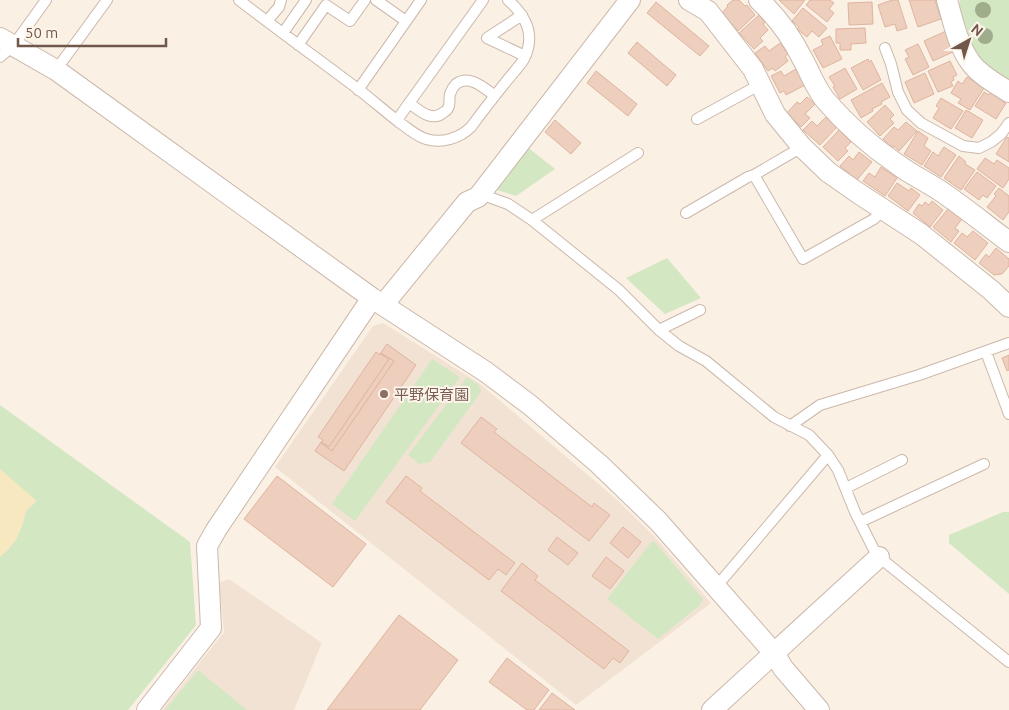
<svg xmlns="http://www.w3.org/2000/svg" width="1009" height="710" font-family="Ubuntu,'Noto Sans JP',sans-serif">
<rect width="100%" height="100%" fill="#faf0e4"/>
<!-- residential -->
<path fill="#f2e2d3" d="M383,323L479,383L615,498L655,537L711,603L576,705L275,467L373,326Z
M229,579L322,643L294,710H162L224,632L219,583Z"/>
<!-- green -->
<path fill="#d4e7c3" d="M960,0H1009V80C996,73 980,64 973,49C969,42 969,34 966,26C963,17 958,11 960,0Z
M526,146L555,169L516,196L497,190L495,185Z
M667,258L701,298L665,314L626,278Z
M432,359L460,377L355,521L332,504Z
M467,377L479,385L481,392L430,462L419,464L408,455Z
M0,405L190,542L196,625L128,710H0Z
M1003,512H1009V594L949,543V535Z
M653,540L703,599L699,606L658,639L607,599Z
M198,670L247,710H165Z"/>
<!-- sand -->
<path fill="#f8e8c0" d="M0,469L37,501L26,511L23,523L17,538L8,550L0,557Z"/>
<!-- building -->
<path fill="#eecebd" stroke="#dfb49f" d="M733,0H739L745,6L747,5L755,15L738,31L722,13L728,6L727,5Z
M779,0H805L794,14Z
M810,0H830L834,3L829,9L834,13L827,22L806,5Z
M892,0H898L907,28L897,31L895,24L885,27L878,5Z
M909,0H935L941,19L918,27Z
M656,2L709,46L700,56L647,13Z
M872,2L873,24L849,25L848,3Z
M803,8L827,28L819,37L812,31L807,37L797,29L799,27L792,21Z
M759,15L765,22L763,24L768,30L760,38L763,41L754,49L739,33Z
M865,28L866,43L851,44V50H840V43H836V29Z
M946,31L955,51L933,61L924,41Z
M830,36L842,59L823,68L813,50L823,45L821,40Z
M637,42L676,75L667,86L628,53Z
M780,43L788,54L785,56L788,61L775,71L773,68L768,71L755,53L765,46L769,51Z
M918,44L929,67L913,75L905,59L909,57L905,50Z
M868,59L869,62L871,60L881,80L863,90L851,68Z
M950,61L957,75L953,77L954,80L951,82L953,86L938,92L928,71Z
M845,68L857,89L840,99L833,87L835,86L829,77Z
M796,69L805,85L786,95L784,91L780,93L771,76L781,71L784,76Z
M596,71L637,104L628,116L587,83Z
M925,73L934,94L914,103L905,82Z
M967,77L984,88L970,110L958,103L961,99L951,93L958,81L962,84Z
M882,83L890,97L881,102L882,104L872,109L873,111L861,118L851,100Z
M984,92L989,95L991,92L1004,100L1003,102L1006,103L996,119L975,106Z
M807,97L815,104L805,114L810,118L801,127L787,113L797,102L800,104Z
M941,98L963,111L951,129L933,118L939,108L936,106Z
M885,105L894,115L890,119L894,123L880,136L867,122Z
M966,110L983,120L972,138L955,128Z
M826,117L837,127L820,145L803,130L812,121L817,126Z
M555,120L581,143L571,154L545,132Z
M906,122L917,131L899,151L894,146L893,148L883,139L894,127L898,130Z
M839,130L851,142L845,148L848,151L838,161L823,147Z
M918,131L928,138L924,146L931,151L922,165L904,154Z
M1007,137L1009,138V162L996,154Z
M944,147L956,155L941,177L924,166L933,152L938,156Z
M859,152L872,162L857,180L840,166L849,156L853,160Z
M959,156L966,162L965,164L975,170L961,190L944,178Z
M985,158L994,164L997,160L1009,168V179L1003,188L977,169Z
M881,167L897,178L885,196L863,181L869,173L875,177Z
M977,172L996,186L987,198L983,195L979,200L964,189Z
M897,183L909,191L911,188L920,195L908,211L888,196Z
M999,188L1009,196V212L1003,220L987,207L996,196L994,194Z
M932,201L943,210L930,227L913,213L919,204L922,206L925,202L929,205Z
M948,209L962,219L955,228L959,231L951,242L933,227Z
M973,231L988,243L975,260L954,243L962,233L967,237Z
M996,248L1009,259V266L1002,274L994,275L979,263L986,254L989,257Z
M387,344L416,365L344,471L315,451L321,442L329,447L389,359L380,354Z
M376,352L380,355L381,353L394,361L332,451L321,443L323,440L318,437Z
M1009,355V370L1007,371L1002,358Z
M481,417L497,429L494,432L592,507L594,503L610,515L589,541L461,443Z
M277,476L366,544L333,587L244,519Z
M406,476L422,488L420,491L515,563L506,575L498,569L489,580L386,502Z
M623,527L641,542L628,558L610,543Z
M557,537L578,553L568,565L548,550Z
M606,557L624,571L610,589L592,576Z
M522,563L538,576L535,580L629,651L620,663L613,658L604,669L501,591Z
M399,615L458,660L420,710H327Z
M507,658L549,690L534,710H527L489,682Z
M552,693L575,710H539Z"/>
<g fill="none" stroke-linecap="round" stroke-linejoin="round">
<!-- service casing -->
<g stroke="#cbb8ab" stroke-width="12">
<path id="service" d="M239,0C278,30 318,59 358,89C372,100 386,112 400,123C408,128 416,136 426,139C442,144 460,138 471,127C482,112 493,98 505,83C511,75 519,67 524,59C536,35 526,16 508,0
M376,0L406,21
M522,15L487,38L525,56
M267,21L279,7L281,0
M283,33L306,0
M298,45L326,5L350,21L365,0
M885,48L891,64L898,92L907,110L921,123L963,146L979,148L991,142L1001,134L1009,123
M0,57L13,46L46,0
M56,70L107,0
M358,90L421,0
M409,103C419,110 432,123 444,112C446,111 448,109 449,106C450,102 449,98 450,94C451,91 453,87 456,84C470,74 484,88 495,96
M697,119L761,84
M397,120L483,0
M802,147L754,175L803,259L874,219L883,210
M478,197L486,196L508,204L532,220L619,290L659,330L679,346L706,361L774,417L809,435L828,455L838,470L855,512L873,548L879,557L1009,662
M686,213L748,177L754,175
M532,220L638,153
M659,330L700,310
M986,352L1009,414
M790,426L820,405L919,375L1009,343
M846,488L902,460
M860,522L984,464
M716,587L828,455"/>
</g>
<!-- minor casing -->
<g stroke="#cbb8ab" stroke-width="22">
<path id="minor" d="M689,0L708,11L753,69L775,114L802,147L828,172L858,193L921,234L991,290L1009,307
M759,0C777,17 791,36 802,58C810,72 815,88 826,101C846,124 872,147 897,164C910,174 925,181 939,190C963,206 986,225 1009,242
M947,0C953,21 958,46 971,63C980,75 996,84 1009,92
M0,38L56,70L372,298L486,372L530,405L599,464L658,521L774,653L783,668L819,710
M383,305L467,202L478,197L630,0
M147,710L211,628L207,546L216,530L372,298
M712,710L879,557"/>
</g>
<!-- service -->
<use href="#service" stroke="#fff" stroke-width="10"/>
<!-- minor -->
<use href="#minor" stroke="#fff" stroke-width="20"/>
</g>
<!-- trees -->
<g fill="#9fad8c">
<circle cx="983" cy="10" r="8"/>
<circle cx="985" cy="36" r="8"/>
</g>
<!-- markers -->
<circle fill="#8d6e63" stroke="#fef5ea" stroke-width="2" cx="384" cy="394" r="5"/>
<g text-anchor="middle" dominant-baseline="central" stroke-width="4" stroke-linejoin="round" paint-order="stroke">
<!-- education labels -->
<g font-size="15" fill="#785e54" stroke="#fef5ea" text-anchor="start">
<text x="394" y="394">平野保育園</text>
</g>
</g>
<!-- north arrow -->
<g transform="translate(969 40) rotate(39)" stroke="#fef5ea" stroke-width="4" paint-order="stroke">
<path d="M0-4L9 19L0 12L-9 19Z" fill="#71574b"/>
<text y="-8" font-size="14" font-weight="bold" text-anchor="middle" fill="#71574b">N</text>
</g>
<!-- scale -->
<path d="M18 38v8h148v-8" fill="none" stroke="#71574b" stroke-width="2.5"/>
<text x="25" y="38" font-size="15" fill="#71574b" stroke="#fef5ea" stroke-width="4" paint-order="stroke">50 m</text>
</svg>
